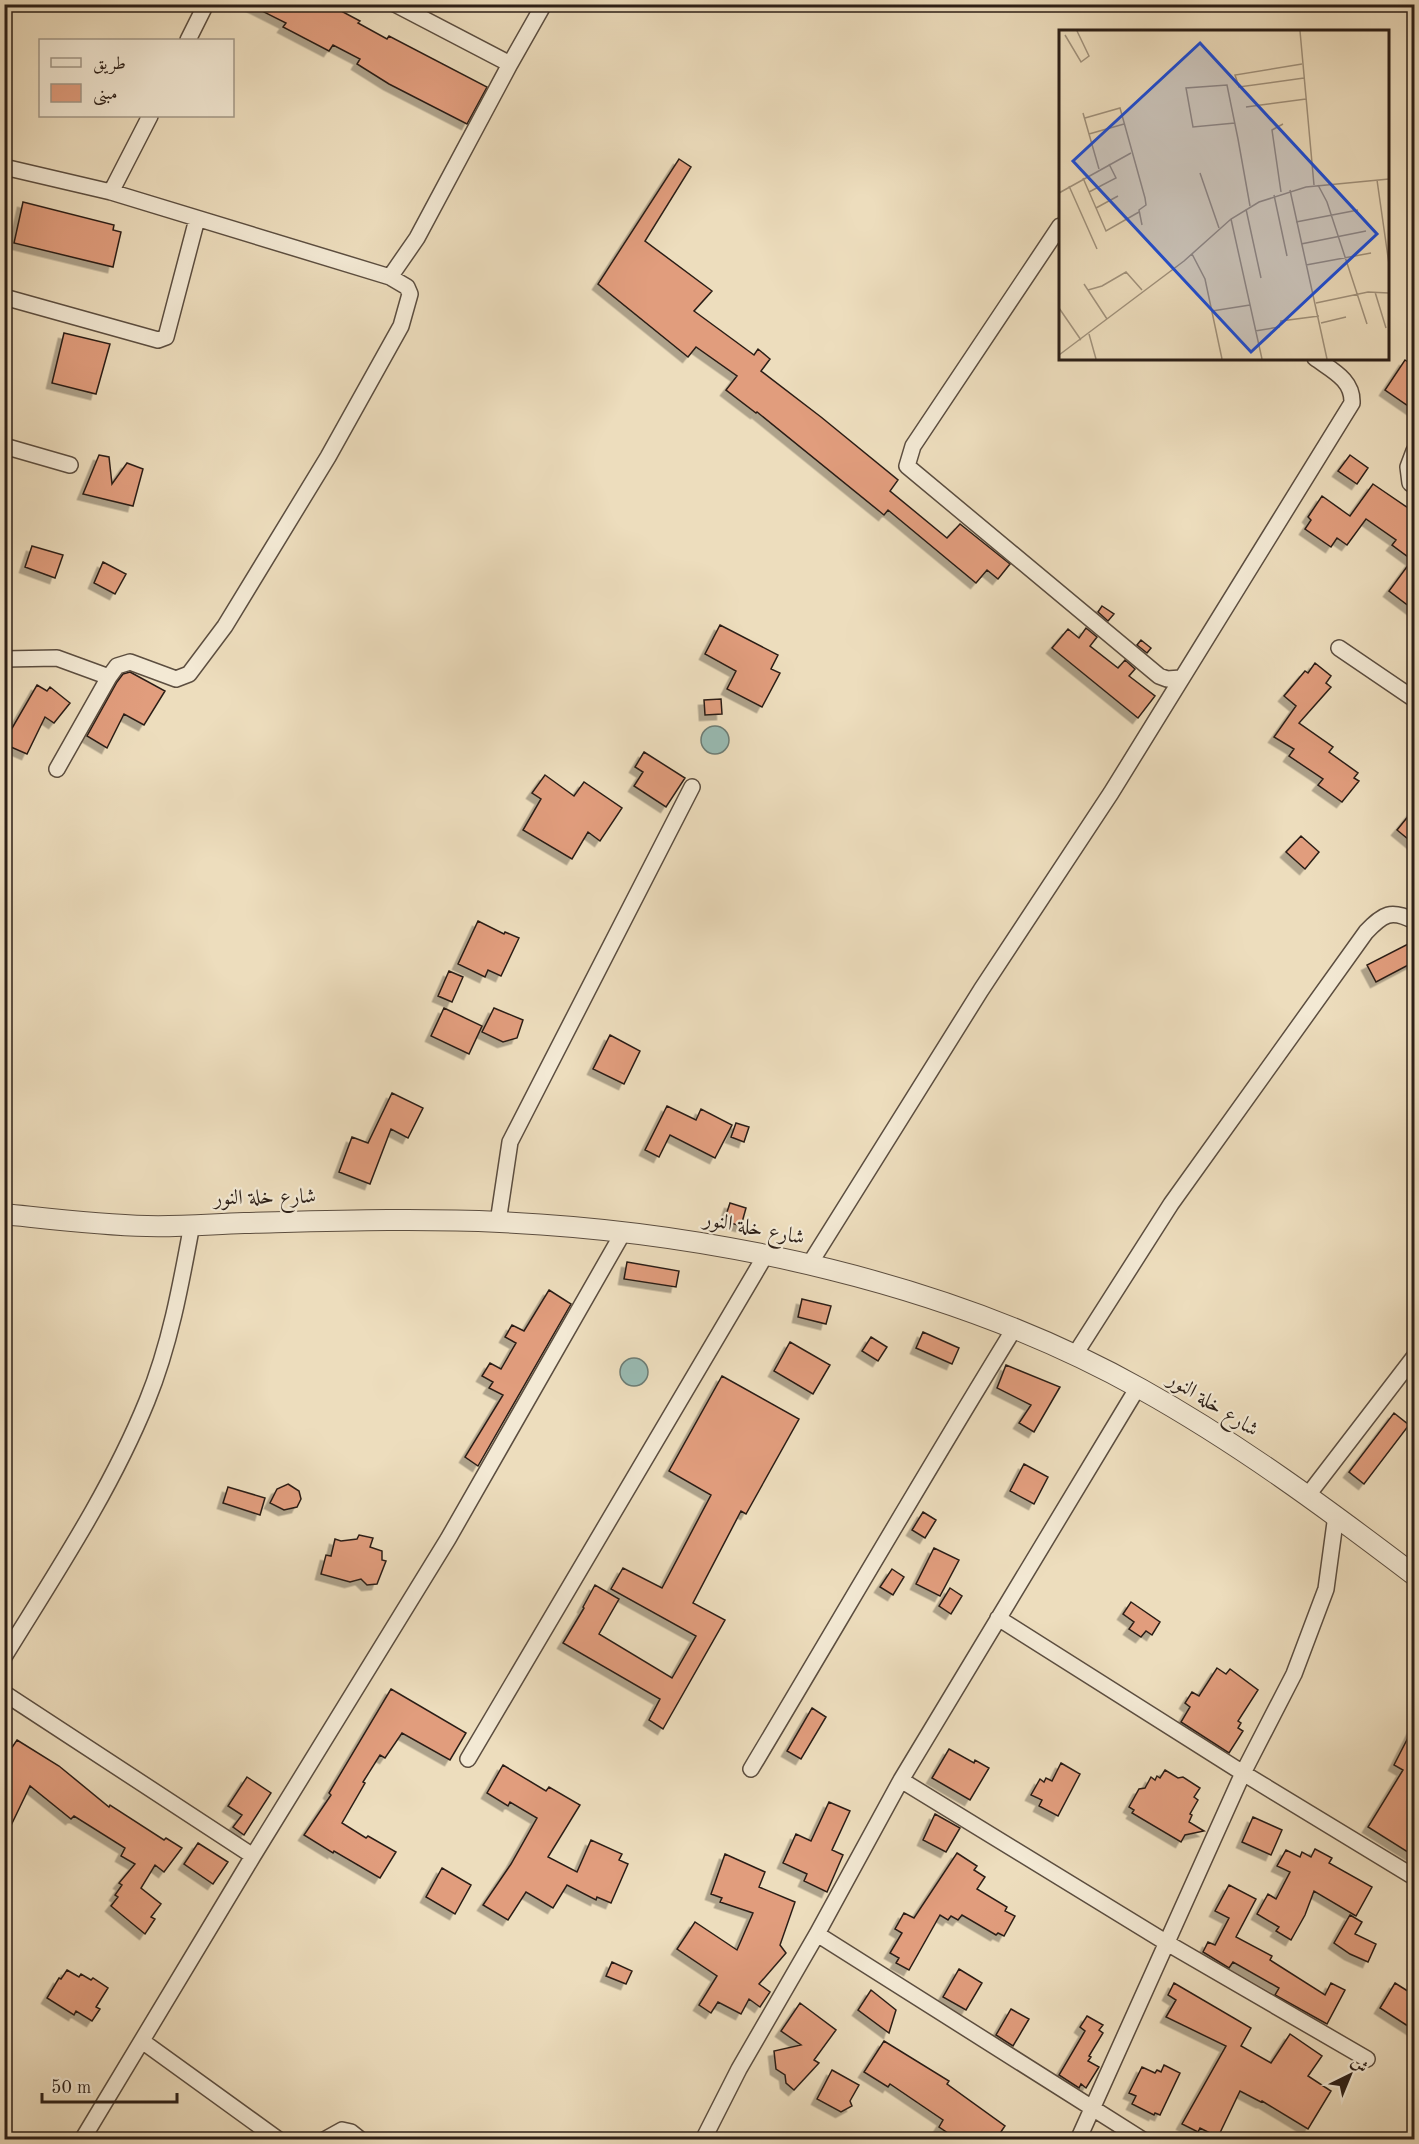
<svg xmlns="http://www.w3.org/2000/svg" width="1419" height="2144" font-family="'Old Standard TT',Amiri,serif">
<defs>
<filter id="shadow"><feDropShadow dx="-5.5" dy="5.5" stdDeviation="0" flood-color="#0004"/></filter>
</defs>
<rect width="100%" height="100%" fill="#edddbd"/>
<filter id="stains"><feTurbulence type="fractalNoise" baseFrequency=".00333" numOctaves="4"/><feColorMatrix values="0 0 0 0 .2 0 0 0 0 .09 0 0 0 0 .02 0 0 0 .5 -.17"/></filter>
<radialGradient id="worn" r=".72"><stop offset=".6" stop-color="#630" stop-opacity="0"/><stop offset="1" stop-color="#630" stop-opacity=".3"/></radialGradient>
<!-- water -->
<path fill="#99bbb3" stroke="#6d7d75" stroke-width="1.5" d="M701 740a14 14 0 1 1 28 0a14 14 0 1 1-28 0Z
M620 1372a14 14 0 1 1 28 0a14 14 0 1 1-28 0Z"/>
<!-- building -->
<path fill="#e19d7d" stroke="#2c1f17" stroke-width="1.5" filter="url(#shadow)" d="M248,4H328L360,21L358,23L387,39L389,36L487,87L467,124L389,84L357,64L360,59L333,45L329,51L283,27L286,23Z
M679,159L691,167L645,241L712,291L694,311L754,355L758,349L770,359L761,371L821,417L898,480L890,491L947,538L960,524L1010,564L998,579L987,570L976,583L888,510L884,515L757,412L756,413L726,390L737,376L696,347L688,357L598,284Z
M23,202L114,225L113,230L121,232L113,267L14,243Z
M64,333L110,344L96,394L52,383Z
M1405,360L1414,366V410L1385,390Z
M99,455L109,457L112,484L127,463L143,469L133,506L83,494Z
M1350,455L1368,468L1357,484L1338,471Z
M1373,484L1414,512V610L1389,591L1412,560L1392,545L1396,540L1366,519L1347,545L1337,538L1331,547L1305,529L1311,520L1308,517L1322,496L1350,516Z
M32,546L63,555L55,578L25,567Z
M103,562L126,574L115,594L94,583Z
M1102,606L1114,614L1108,621L1098,612Z
M720,625L778,655L771,669L780,673L762,707L727,689L736,671L705,654Z
M1086,628L1097,637L1090,646L1118,668L1125,660L1135,669L1129,676L1155,696L1138,718L1052,648L1068,629L1079,638Z
M1141,640L1151,648L1147,653L1137,645Z
M1315,663L1331,676L1326,683L1331,687L1299,723L1333,747L1329,752L1358,773L1354,778L1359,781L1342,802L1318,785L1323,779L1289,756L1294,749L1274,737L1296,706L1284,696L1305,671L1308,673Z
M130,672L165,691L144,725L124,714L107,748L87,736L117,682L123,674Z
M37,685L47,691L50,687L70,703L54,723L45,717L27,754L4,744V742Z
M721,699L722,714L705,715L704,700Z
M644,752L685,778L666,807L634,786L643,772L635,767Z
M545,775L574,796L584,782L622,808L600,841L588,832L572,859L523,830L541,799L532,793Z
M1414,809V844L1397,830Z
M1301,836L1319,852L1305,869L1286,852Z
M478,921L504,934L505,932L519,938L501,976L488,970L485,977L458,964Z
M1414,941V962L1376,982L1367,965Z
M449,971L463,977L452,1002L438,996Z
M444,1008L482,1026L469,1054L431,1036Z
M494,1008L523,1020L517,1038L503,1042L482,1032Z
M610,1035L640,1051L624,1084L593,1069Z
M392,1093L423,1108L408,1138L391,1129L370,1184L339,1172L352,1137L368,1143Z
M667,1106L696,1120L701,1109L732,1125L715,1158L670,1135L659,1157L645,1150Z
M736,1123L749,1127L744,1142L731,1137Z
M730,1203L746,1208L741,1226L724,1221Z
M627,1262L679,1271L676,1287L624,1279Z
M549,1290L571,1304L478,1466L465,1457L503,1395L489,1388L493,1382L482,1376L490,1363L501,1369L516,1343L505,1337L512,1325L524,1331Z
M802,1299L831,1306L826,1324L798,1317Z
M923,1332L959,1348L952,1364L916,1348Z
M871,1337L887,1347L878,1361L862,1351Z
M790,1342L830,1365L813,1394L774,1371Z
M1006,1365L1060,1387L1034,1432L1019,1423L1031,1405L997,1388Z
M722,1376L799,1419L746,1514L741,1511L693,1603L725,1620L663,1729L649,1720L660,1699L563,1643L584,1608L583,1607L595,1585L619,1599L599,1634L672,1678L696,1636L611,1589L623,1568L662,1588L711,1495L669,1471Z
M1394,1413L1409,1425L1364,1484L1349,1472Z
M1024,1464L1048,1477L1034,1504L1010,1491Z
M288,1484L299,1491L301,1499L297,1507L284,1510L270,1503L277,1489Z
M228,1487L265,1498L260,1515L223,1503Z
M923,1512L936,1520L925,1538L912,1530Z
M359,1535L373,1538L370,1547L382,1551V1560L386,1561L377,1584L367,1585L361,1579L350,1582L321,1574L326,1555L331,1556L335,1539L341,1541L357,1539Z
M934,1548L959,1560L940,1596L916,1584Z
M892,1569L904,1577L893,1595L880,1587Z
M950,1588L962,1596L951,1614L939,1606Z
M1131,1602L1160,1622L1152,1635L1146,1631L1141,1637L1129,1629L1134,1622L1123,1614Z
M1217,1668L1226,1674L1230,1669L1258,1690L1238,1721L1241,1723L1238,1728L1243,1731L1229,1753L1181,1722L1190,1707L1185,1703L1192,1692L1199,1696Z
M391,1689L466,1733L450,1760L402,1733L385,1758L380,1755L363,1782L365,1783L342,1823L366,1838L368,1836L396,1852L380,1878L334,1851L333,1853L304,1835L331,1795L329,1793Z
M812,1708L826,1717L801,1759L787,1751Z
M1414,1726V1856L1368,1827L1403,1770L1394,1765Z
M17,1740L59,1766L109,1807L110,1805L164,1840L166,1838L182,1848L164,1872L155,1865L141,1888L161,1904L151,1917L155,1919L145,1934L111,1906L118,1897L115,1895L122,1885L119,1883L135,1864L121,1856L125,1848L74,1816L71,1819L30,1786L4,1840V1759Z
M949,1749L974,1763L975,1760L989,1768L970,1800L932,1778Z
M1061,1763L1080,1774L1058,1816L1039,1806L1042,1800L1031,1795L1040,1779L1044,1782L1046,1778L1052,1781Z
M503,1765L546,1791L549,1787L580,1805L548,1857L577,1872L591,1840L622,1854L619,1860L628,1864L611,1903L597,1897L596,1900L567,1885L553,1908L526,1892L508,1920L483,1905L511,1864L537,1818L510,1802L508,1806L487,1793Z
M1165,1770L1178,1778L1183,1777L1200,1788L1194,1797L1198,1800L1190,1814L1192,1815L1189,1822L1204,1831L1185,1835L1181,1842L1132,1813L1134,1810L1129,1807L1139,1789L1145,1788L1151,1777L1155,1780L1157,1776L1160,1778Z
M247,1777L271,1793L244,1835L233,1827L242,1815L228,1806Z
M829,1802L850,1811L832,1850L843,1855L827,1892L804,1881L807,1874L783,1863L796,1834L811,1841Z
M935,1814L960,1828L946,1852L923,1840Z
M1253,1817L1282,1830L1271,1855L1242,1842Z
M198,1843L228,1862L213,1884L184,1864Z
M1315,1849L1332,1858L1329,1863L1372,1887L1356,1916L1314,1891L1305,1915L1291,1940L1276,1931L1279,1927L1257,1914L1268,1894L1276,1899L1290,1872L1277,1866L1286,1850L1300,1857L1302,1852L1311,1857Z
M957,1853L977,1866L974,1870L985,1877L977,1889L1007,1907L1005,1911L1015,1916L1004,1936L998,1933L996,1935L962,1915L958,1920L951,1916L948,1920L940,1915L909,1970L896,1963L899,1958L890,1953L902,1933L895,1929L904,1913L914,1918Z
M725,1854L765,1872L759,1887L795,1902L780,1945L786,1953L759,1984L770,1992L760,2007L749,1999L741,2014L718,2002L711,2013L699,2005L717,1976L677,1949L695,1922L737,1950L753,1913L720,1902L722,1898L711,1894Z
M442,1868L471,1885L455,1914L426,1897Z
M1229,1885L1256,1899L1236,1937L1272,1956L1270,1960L1325,1995L1331,1983L1345,1990L1327,2024L1275,1995L1279,1988L1233,1962L1229,1968L1203,1952L1208,1942L1215,1945L1229,1918L1215,1911Z
M1350,1915L1362,1922L1355,1934L1376,1944L1368,1962L1350,1954L1334,1943Z
M612,1962L632,1971L626,1984L606,1976Z
M959,1969L982,1983L966,2010L943,1997Z
M67,1970L79,1977L81,1974L91,1980L93,1978L108,1988L96,2007L100,2009L92,2021L76,2011L74,2015L47,1998L59,1978L61,1979Z
M1174,1983L1251,2028L1241,2046L1271,2063L1290,2034L1322,2056L1308,2076L1331,2091L1308,2129L1262,2101L1261,2102L1240,2091L1218,2137L1200,2128L1198,2132L1182,2124L1226,2046L1166,2017L1176,2000L1168,1995Z
M1395,1983L1414,1995V2030L1380,2008Z
M871,1990L896,2010L889,2033L858,2010Z
M800,2003L836,2030L814,2060L819,2063L794,2090L786,2083L785,2075L776,2069L774,2051L801,2045L781,2031Z
M1011,2009L1029,2019L1013,2046L996,2035Z
M1087,2016L1103,2025L1099,2030L1103,2033L1089,2056L1091,2057L1088,2061L1099,2067L1086,2088L1081,2084L1079,2088L1059,2075L1085,2031L1080,2027Z
M884,2041L949,2081L947,2084L1005,2126L996,2139H957L939,2127L943,2120L890,2084L888,2087L864,2072Z
M1164,2065L1180,2073L1160,2115L1155,2113L1154,2115L1132,2104L1136,2096L1129,2093L1142,2067L1155,2073L1157,2070L1161,2072Z
M832,2070L859,2085L850,2101L852,2106L841,2112L817,2099Z"/>
<g fill="none" stroke-linecap="round" stroke-linejoin="round">
<!-- minor casing -->
<g stroke="#5c4e40" stroke-width="18">
<path id="minor" d="M395,4L510,64
M188,40L206,4
M4,167L111,192L390,277L407,287L410,294L401,326L328,457L225,626L189,674L176,679L130,662L117,666L109,677L57,769
M111,192L150,116
M1060,226L913,446L907,466L1159,676L1167,679L1181,678
M390,277L417,238L510,64L544,4
M4,297L158,340L166,337L197,219
M4,446L70,465
M1414,451L1408,467L1410,483L1414,486
M1339,648L1414,699
M4,659L57,658L109,677
M498,1222L510,1142L692,787
M809,1265L981,990L1111,793L1352,403C1353,380 1333,371 1315,358
M1074,1356L1171,1204L1366,932C1383,914 1391,909 1414,921
M1308,1495L1414,1357
M998,1618L1243,1773L1414,1877
M4,1657C55,1574 110,1492 147,1401C170,1345 181,1284 192,1224
M4,1693L253,1856
M468,1759L765,1256
M751,1769C839,1622 924,1475 1014,1329
M901,1780L1167,1943L1367,2059
M817,1934L1143,2140
M142,2041L279,2140
M82,2140L253,1856L448,1539L624,1231
M324,2140L342,2130L351,2132L361,2140
M703,2140L739,2069L817,1934L901,1780L1138,1387
M1078,2140L1243,1773L1294,1674L1326,1589L1336,1515"/>
</g>
<!-- tertiary casing -->
<g stroke="#5c4e40" stroke-width="22">
<path id="tertiary" d="M4,1214C52,1219 99,1225 147,1226C179,1227 212,1224 244,1223C329,1221 415,1218 500,1222C715,1232 952,1283 1141,1389C1238,1443 1326,1508 1414,1575"/>
</g>
<!-- minor -->
<use href="#minor" stroke="#f3e9d4" stroke-width="15"/>
<!-- tertiary -->
<use href="#tertiary" stroke="#f3e9d4" stroke-width="20"/>
</g>
<g text-anchor="middle" dominant-baseline="central" stroke-width="4.5" stroke-linejoin="round" paint-order="stroke">
<!-- street labels -->
<g font-size="21" fill="#2c1f17" stroke="#f3e9d4">
<text transform="translate(265 1198) rotate(-1)">شارع خلة النور</text>
<text transform="translate(754 1229) rotate(11)">شارع خلة النور</text>
<text transform="translate(1213 1405) rotate(32)">شارع خلة النور</text>
</g>
</g>
<!-- overview -->
<g transform="translate(1059 30)">
<rect width="330" height="330" fill="#edddbd"/>
<path fill="none" stroke="#a0917b" stroke-width="1.5" d="M241,1L255,155M6,5L22,32L30,26L18,1M243,34L176,45L180,57L245,48M187,77L247,69M24,83L40,139M26,88L61,78L86,168L87,175L80,180L83,195M176,93L134,97L127,58L168,55L179,109L191,176M30,104L65,94M141,143L160,198M24,148L47,201L80,182M318,150L330,234M259,155L268,172L308,294M10,156L38,219M231,160L268,329M30,162L57,148L50,134M222,162L213,100L224,94M0,163L72,123M215,165L228,226M37,178L59,166M187,179L202,248M172,189L203,329M237,192L299,180M242,214L307,201M133,224L146,249L163,329M247,235L312,223M25,254L48,289M29,260L43,256L67,242L83,260M316,262L327,298M257,273L309,262L330,263M0,278L22,310M153,281L191,275M262,293L287,287M196,301L220,297L222,291L260,286M30,304L37,329M0,325L125,231L172,189L200,172L247,157L330,149"/>
<path fill="#1d4ed8" fill-opacity="0.15" stroke="#1d4ed8" stroke-width="3" d="M141,13L318,204L192,322L14,131Z"/>
<rect width="330" height="330" fill="none" stroke="#2c1f17" stroke-width="3"/>
</g>
<!-- margin -->
<rect width="1419" height="2144" fill="none" stroke="#edddbd" stroke-width="24"/>
<rect x="6" y="6" width="1407" height="2132" fill="none" stroke="#2c1f17" stroke-width="3"/>
<rect x="12" y="12" width="1395" height="2120" fill="none" stroke="#2c1f17" stroke-width="1.5"/>
<!-- legend -->
<rect x="39" y="39" width="195" height="78" fill="#f3e9d4" stroke="#a39888" stroke-width="1.5"/>
<rect x="51" y="58" width="30" height="9" fill="#f3e9d4" stroke="#a39888" stroke-width="1.5"/>
<text x="93" y="69" font-size="18" fill="#2c1f17">طريق</text>
<rect x="51" y="84" width="30" height="18" fill="#e19d7d" stroke="#a39888" stroke-width="1.5"/>
<text x="93" y="99" font-size="18" fill="#2c1f17">مبنى</text>
<!-- north arrow -->
<g transform="translate(1350 2075) rotate(43)" stroke="#f3e9d4" stroke-width="4.5" paint-order="stroke">
<path d="M0-4.5L10 22L0 15L-10 22Z" fill="#2c1f17"/>
<text y="-9" font-size="16" font-weight="bold" text-anchor="middle" fill="#2c1f17">ش</text>
</g>
<!-- scale -->
<path d="M42 2093v9h135v-9" fill="none" stroke="#2c1f17" stroke-width="3"/>
<text x="51" y="2093" font-size="18" fill="#2c1f17" stroke="#f3e9d4" stroke-width="4.5" paint-order="stroke">50 m</text>
<rect width="100%" height="100%" filter="url(#stains)"/>
<rect width="100%" height="100%" fill="url(#worn)"/>
</svg>
